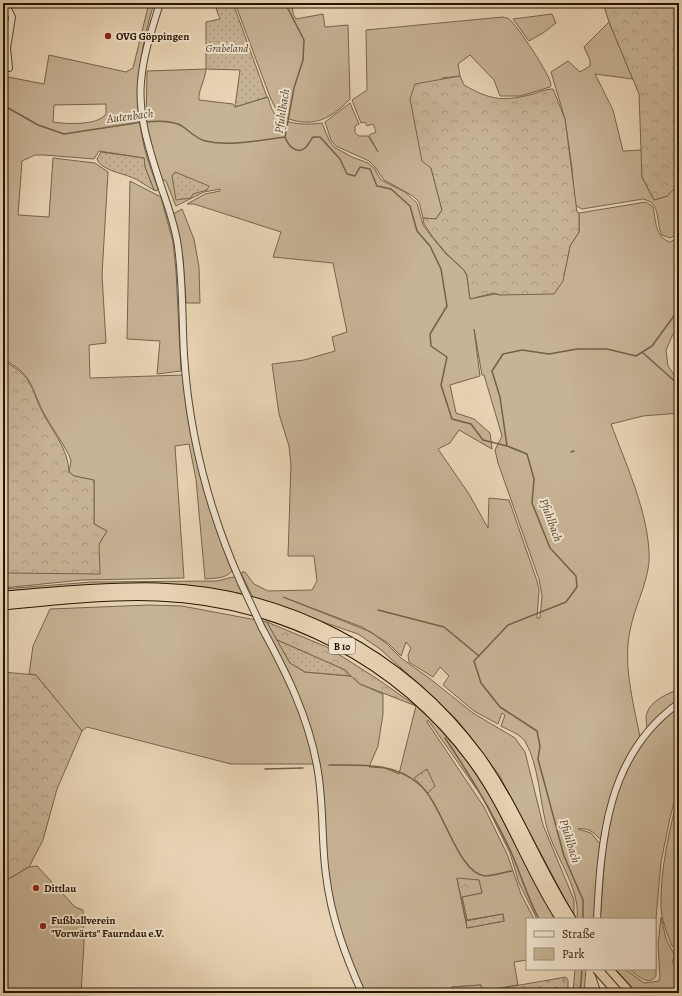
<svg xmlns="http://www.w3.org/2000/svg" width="682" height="996" font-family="Alegreya,serif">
<defs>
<pattern id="forest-crowns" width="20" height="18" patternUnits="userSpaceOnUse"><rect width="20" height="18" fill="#c7b395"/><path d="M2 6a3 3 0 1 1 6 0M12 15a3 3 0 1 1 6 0" fill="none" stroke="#ab997f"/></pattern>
<pattern id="cemetery-stones" width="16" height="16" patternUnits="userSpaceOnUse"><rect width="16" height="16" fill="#c7b395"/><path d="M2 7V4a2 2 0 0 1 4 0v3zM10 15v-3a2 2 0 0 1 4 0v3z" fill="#ab997f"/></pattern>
<pattern id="garden-dots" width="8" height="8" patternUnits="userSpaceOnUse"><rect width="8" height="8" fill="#c7b395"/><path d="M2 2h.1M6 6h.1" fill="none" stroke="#ab997f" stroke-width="1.8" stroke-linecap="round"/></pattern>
</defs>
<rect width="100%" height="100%" fill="#e8d4b4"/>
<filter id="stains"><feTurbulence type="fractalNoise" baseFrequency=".005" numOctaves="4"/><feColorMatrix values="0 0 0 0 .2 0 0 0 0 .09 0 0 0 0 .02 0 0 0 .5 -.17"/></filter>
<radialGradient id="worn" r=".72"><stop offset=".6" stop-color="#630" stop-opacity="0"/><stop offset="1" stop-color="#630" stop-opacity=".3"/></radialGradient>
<!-- green -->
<path fill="#c7b395" stroke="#76644a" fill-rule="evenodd" d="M149,3H154C141,46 133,92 142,136C145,154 152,172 158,189L157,191L154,190L145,167L144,158L99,151L94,159L44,155H35L22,161L18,215L49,217L53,158L95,163L108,172L102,275L106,343L89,345L90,378L184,375C187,398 190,422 194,445C201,488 216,530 232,571C226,579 214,578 205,579L196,479L189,444L175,446L184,578L82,580L3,588V577L7,573L99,544L107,531L94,524V480L74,476L69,472L71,461L69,455C61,440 51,426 43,412C30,385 32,374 3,359V76L44,84L49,55L126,72L133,68ZM106,104V114C98,126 65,124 53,122L54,105Z
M235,3H292L293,14L296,19L323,14L325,27L348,25L350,99C328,122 309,129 279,115L270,97Z
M552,14L556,23L543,33L529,41L513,19Z
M503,17C505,18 508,18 509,19C517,25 551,76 551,85L550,87L520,96H500L494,80L470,55L458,64L460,76L442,78L431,168L442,210L436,219L423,218L419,202L413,196L384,180L375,167L369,161L336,146L331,140L325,122L350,103L359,124L355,126V133L359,136H368L378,152L369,135L376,132L373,124L367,126L365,122L361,123L352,100L367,90L366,30Z
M609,22L633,79L595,74L613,110L623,151L642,150V177L654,200L667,196L679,184V234L670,238L662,235C655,222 662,203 643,199L582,209L575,205L572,168L565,119L551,72L568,61L580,72L590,66V60L584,47Z
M206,69C205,81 198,90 199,100L233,104L235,107L268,97C270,104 272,113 278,117C289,125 309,125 322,123L329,140L334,147L352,157L368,163L374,168L381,180L405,192L417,203L423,225L431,236L446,254L464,270L467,276L470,299L495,294L500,295L563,280L570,246L579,232V213L646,202L653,207C656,221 655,237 670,242L679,237V328L673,334L666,350L668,366L679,382V413L643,416L611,424C626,464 647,510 649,552C651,576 636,603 631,626C622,662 633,701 640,737C614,776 609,795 602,841C595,834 590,827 578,829L591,833L601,845L595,919H577C581,888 553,854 546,824C540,800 538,764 526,743C521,734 510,731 501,726L505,715L502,713L498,724L474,711L443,685L449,676L440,667L433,677L409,662L408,655L411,648L406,642L401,656L388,643L362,627L283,597L371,632L387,644L401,658L429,678L473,713L515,738L525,752L543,825L574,900V916L499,775L479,748L457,720L432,696L380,649L358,634L253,598L242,575V572H245L254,584L268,591L312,590L317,581L314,556H288L291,465L289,446L279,414L272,364L304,360L335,351L332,337L347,332L333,263L273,257L281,232L194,204H187L205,194L220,191V189L204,192L176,206L166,181L162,179L153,155L146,124L147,71ZM474,329L482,375H484L502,436L495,450L498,463L539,579L542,596L540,618H537L539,590L537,581L509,500L489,498L488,528L469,494L438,449L450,443L459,430L492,449L490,433L474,419L456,413L450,385L480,376Z
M130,181L161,197L173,242L176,271L181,371L157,374L160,341L127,339Z
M182,209L194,239L199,267L200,303H186L183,258L173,214Z
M233,577L236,578L243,594C163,579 84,585 3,592V589L92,582L217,581Z
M149,605L182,606L267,622L290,663L305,672L351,676L360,684L383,694V714L378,746L369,767L385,768L399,774L416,706C453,738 482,779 504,822C521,854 535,888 556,919H537L519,883L510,853L483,798L428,720L427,722L484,807L507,854L521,894L534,919H527V960L514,962L518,985L482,991L481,985L452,987V993H362L329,899L317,768L314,764H231L87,727L82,731L36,675L29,674L33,646L50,609ZM457,879L479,880L482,893L462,897L467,920L503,914L504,921L467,928Z
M679,689V701L647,729C647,724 645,717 647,713C650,701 669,693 679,689Z
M679,706V783L670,818L661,862L656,918V976C648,987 637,975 629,969H655V919H600C608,829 603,769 679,706Z
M679,793V942L676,947L672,946C667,934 661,918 661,905C660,871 670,826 679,793Z
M37,866L75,907L83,910L84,942L81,993H3V882L29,867Z
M661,917L666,939L675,956L672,962L679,967V993H636L613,969H625L644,983L659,981L660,978L658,944Z"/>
<!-- forest -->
<path fill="url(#forest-crowns)" stroke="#76644a" d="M603,3H679V184L667,196L654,200L642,177L639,94L609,22Z
M460,76L464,85C489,99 501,102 529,95C537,93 545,89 553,89L565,119L577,212L579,213V232L570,246L563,281L554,294L500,295L494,293L470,299L467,276L464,270L446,253L432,236L424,224L423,218L436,219L442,210L431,168L422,161L410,99L415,84Z
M3,361C13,366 23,372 29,382C35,392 37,403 43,413C53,433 68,448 69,472L74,476L94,480V524L107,531L99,544L100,574L7,573L3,577Z
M267,622L327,647L376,678L416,706L360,684L343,669L277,640Z
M3,672L36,675L82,731L57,789L43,840L29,867L3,882Z
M457,878L479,880L482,893L462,897L467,920L466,921Z
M575,969H586L584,993H573Z"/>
<!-- cemetery -->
<path fill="url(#cemetery-stones)" stroke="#76644a" d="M566,977L568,980V993H474Z"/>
<!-- garden -->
<path fill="url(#garden-dots)" stroke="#76644a" d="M214,3H233L267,97L235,107L240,70L206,69V22L220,19Z
M101,152L144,158L145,167L154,190C146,186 139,180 131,177C121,173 101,170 97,159Z
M175,172L209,186L207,190L193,194L191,198L176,200L172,176Z
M277,640L343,669L351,676L305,672L290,663Z
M427,769L435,786L428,793L414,778Z
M503,914L504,921L467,928L466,921Z
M481,985L482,991L474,993H452V987Z"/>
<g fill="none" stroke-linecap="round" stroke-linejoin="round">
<!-- stream -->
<path stroke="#726047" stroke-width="1.5" d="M285,3L304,40L303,60L294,88L285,137C288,145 296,155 305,148C309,145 310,140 313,137H320L340,159L347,174L355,176L360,167L370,169L377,186L391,189L410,206L417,231L430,246L441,269L447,306L430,334L431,346L447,357L441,385L452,419L471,424L483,440L507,446L527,454L534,479L532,503L550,548L576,576L577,587L566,602L508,625L474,661L481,683L500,707L537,731L540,746L538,759L564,856L583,900V919
M3,105L38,125L64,134L142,122
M145,122C156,121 172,120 182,126C189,131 197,139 205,141C231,147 259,140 285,137
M678,245L679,256
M642,352L679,385
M507,446L500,397L492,371L503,354L522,350L549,354L577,349H607L636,356L652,346L679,309
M571,452L574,451
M378,610L444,627L479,656
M445,738C470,775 492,811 511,852C521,874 527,897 539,919
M329,765C361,765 393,762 419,784C443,804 457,873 485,876C493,876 504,872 512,871
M265,769L303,768
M580,993L582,969"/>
<!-- minor casing -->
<g stroke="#56442d" stroke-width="8">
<path id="minor" d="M5,3L12,17L7,48L9,68
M160,3C152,29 143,55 141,82C138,115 149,149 159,180C166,202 175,223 178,247C183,283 182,319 184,355C189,434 209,511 241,583
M262,628C286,672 308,716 317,766C324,802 321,838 326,875C331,917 345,955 362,993
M597,919C601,839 607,754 679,703
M598,972L605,993"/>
</g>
<!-- highway casing -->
<g stroke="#251400" stroke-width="11">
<path id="highway" d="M3,596C54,592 106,587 158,588C285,592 403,653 479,756C516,807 537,866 571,919
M3,605C55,600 107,594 158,596C283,601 399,661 473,761C509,810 528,869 561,919
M608,969L630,993"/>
</g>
<!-- minor -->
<use href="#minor" stroke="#f0e3ce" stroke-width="6"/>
<!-- highway -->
<use href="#highway" stroke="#e8d4b4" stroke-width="9"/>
<!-- minor-bridge casing -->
<g stroke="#56442d" stroke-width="8" stroke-linecap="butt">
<path id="minor-bridge" d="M241,583L262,628"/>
</g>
<!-- highway-bridge casing -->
<g stroke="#251400" stroke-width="11" stroke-linecap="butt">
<path id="highway-bridge" d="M597,969L618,993"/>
</g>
<!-- minor-bridge -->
<use href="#minor-bridge" stroke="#f0e3ce" stroke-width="6"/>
<!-- highway-bridge -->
<use href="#highway-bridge" stroke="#e8d4b4" stroke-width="9"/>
</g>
<!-- markers -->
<g fill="#8f2418" stroke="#f0e3ce" stroke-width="1.5">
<circle cx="108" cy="36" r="4"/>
<circle cx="36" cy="888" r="4"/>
<circle cx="43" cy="926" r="4"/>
</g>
<g text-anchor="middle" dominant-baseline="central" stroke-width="4" stroke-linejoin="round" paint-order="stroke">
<!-- shield labels -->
<rect fill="#f0e3ce" stroke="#62523e" stroke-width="1" x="329" y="638" width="26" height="16" rx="3"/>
<g font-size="10" font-weight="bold" fill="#251400">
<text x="342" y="646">B 10</text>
</g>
<!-- poi labels -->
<g font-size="11" font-weight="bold" fill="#251400" stroke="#f0e3ce" text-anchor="start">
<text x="116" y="36">OVG Göppingen</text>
<text x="44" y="888">Dittlau</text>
<text x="51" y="920">Fußballverein<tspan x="51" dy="13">"Vorwärts" Faurndau e.V.</tspan></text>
</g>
<!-- park labels -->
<g font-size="11" font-style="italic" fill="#56442d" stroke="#f0e3ce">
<text x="227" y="48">Grabeland</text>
</g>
<!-- water labels -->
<g font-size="12" font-style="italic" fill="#594730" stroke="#f0e3ce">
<text transform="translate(282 111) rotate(-81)">Pfuhlbach</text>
<text transform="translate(130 116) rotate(-7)">Autenbach</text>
<text transform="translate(551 520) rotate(70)">Pfuhlbach</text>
<text transform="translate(570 841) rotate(73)">Pfuhlbach</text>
</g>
</g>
<!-- margin -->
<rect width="682" height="996" fill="none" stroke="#e8d4b4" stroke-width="16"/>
<rect x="4" y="4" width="674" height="988" fill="none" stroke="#251400" stroke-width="2"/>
<rect x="8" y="8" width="666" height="980" fill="none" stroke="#251400"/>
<!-- legend -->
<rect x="526" y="918" width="130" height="52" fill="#f0e3ce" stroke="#9f907c"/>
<rect x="534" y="931" width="20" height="6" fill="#f0e3ce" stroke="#9f907c"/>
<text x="562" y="938" font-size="12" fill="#251400">Straße</text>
<rect x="534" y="948" width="20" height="12" fill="#c7b395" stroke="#9f907c"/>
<text x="562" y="958" font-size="12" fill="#251400">Park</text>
<rect width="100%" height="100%" filter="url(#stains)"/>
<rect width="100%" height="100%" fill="url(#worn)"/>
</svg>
